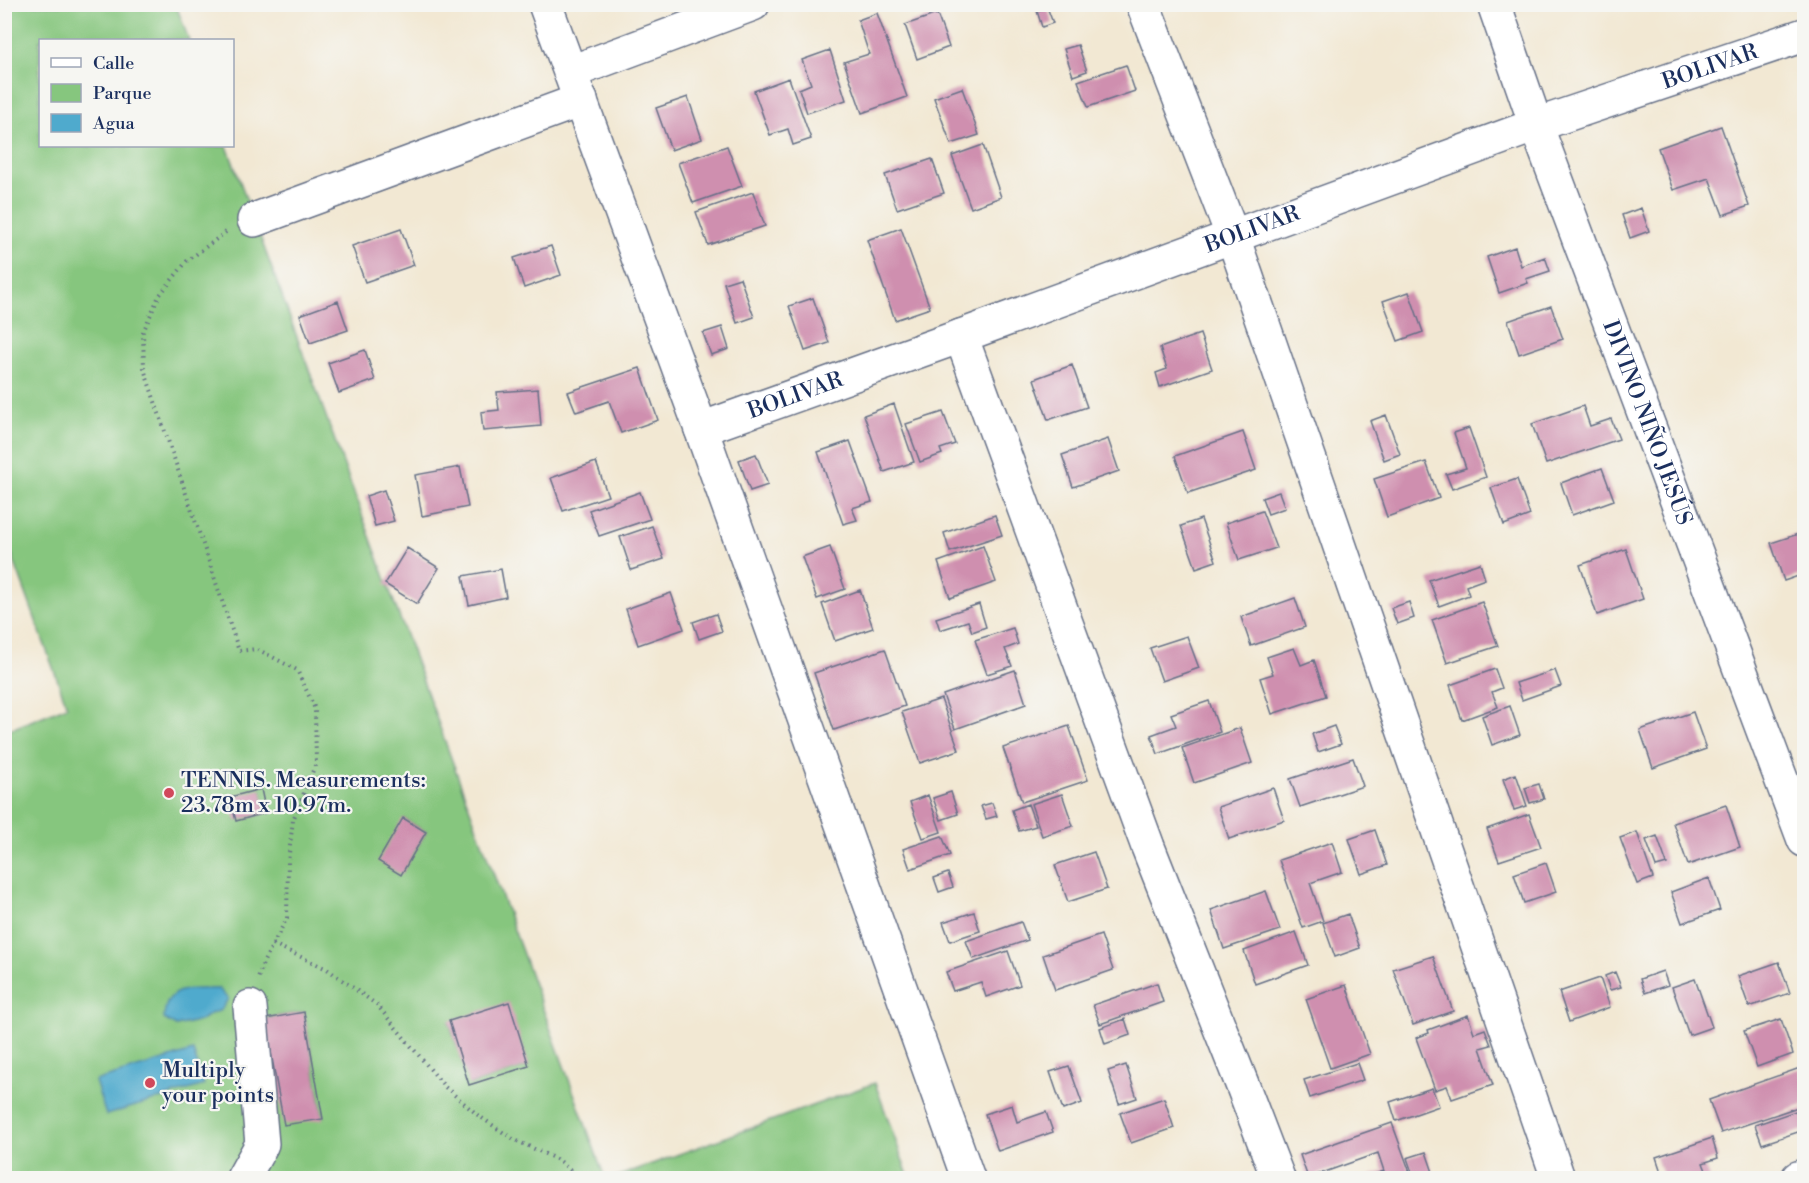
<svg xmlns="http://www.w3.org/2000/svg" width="1809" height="1183" font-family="'Libre Bodoni',serif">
<rect width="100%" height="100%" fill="#f6f6f2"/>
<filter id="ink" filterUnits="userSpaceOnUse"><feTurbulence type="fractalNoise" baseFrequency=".0167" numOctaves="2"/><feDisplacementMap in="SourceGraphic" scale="12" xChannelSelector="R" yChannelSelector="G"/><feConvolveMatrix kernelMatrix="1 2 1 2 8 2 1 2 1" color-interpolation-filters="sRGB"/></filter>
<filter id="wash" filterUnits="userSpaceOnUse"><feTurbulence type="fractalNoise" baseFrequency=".008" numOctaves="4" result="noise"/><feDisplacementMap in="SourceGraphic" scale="24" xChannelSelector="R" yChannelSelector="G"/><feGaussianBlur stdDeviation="1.35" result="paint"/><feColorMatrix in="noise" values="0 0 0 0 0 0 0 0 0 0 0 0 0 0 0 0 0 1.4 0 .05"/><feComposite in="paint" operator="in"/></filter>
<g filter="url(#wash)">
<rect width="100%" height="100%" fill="#f2e8d3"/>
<!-- green -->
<path fill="#86c67e" stroke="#507a6e" stroke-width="1.5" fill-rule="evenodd" d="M5,5H176L189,40H40V146H227L605,1178H5L4,732L67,706L5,536ZM261,790L266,813L236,820ZM404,819L426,832L401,874ZM219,989L221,1010L210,1014L201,1020L176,1026L188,990ZM508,1003L529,1066L470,1085L449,1022ZM304,1012L323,1118L265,1018Z
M875,1083L909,1178H613Z"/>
<!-- water -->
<path fill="#4faacd" stroke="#356c96" stroke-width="1.5" d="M219,989L228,999L221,1010L210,1014L201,1020L176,1026L164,1019C165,983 191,990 219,989Z
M193,1051L204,1085L106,1115L95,1081Z"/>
<g id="blocks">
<!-- building -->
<path fill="#cf8faf" d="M1047,7L1053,23L1042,27L1037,11Z
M877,13L907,97L862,113L844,62L869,54L858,20Z
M937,14L949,47L917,59L905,25Z
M1078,45L1087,71L1073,76L1064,49Z
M830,50L846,100L807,113L799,89L811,84L802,60Z
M1126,65L1135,91L1088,107L1078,81Z
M789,78L811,139L793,145L788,129L770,135L754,91Z
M962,88L979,135L951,144L934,98Z
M688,97L702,139L671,150L656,108Z
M1721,126L1749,206L1723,215L1709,178L1673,190L1658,148Z
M983,145L1001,197L971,208L952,156Z
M727,146L742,186L693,203L678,163Z
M932,159L944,193L897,209L885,175Z
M753,192L765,226L708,245L696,212Z
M1641,208L1649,231L1630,238L1622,215Z
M901,228L930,308L895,320L867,240Z
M401,229L414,265L365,282L352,246Z
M551,246L561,275L524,288L514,258Z
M1515,247L1521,266L1545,257L1550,271L1526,279L1528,283L1499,293L1487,257Z
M740,278L754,317L737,323L724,283Z
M1409,292L1423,332L1398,341L1383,301Z
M813,298L829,343L805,351L789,306Z
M338,301L348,330L310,343L300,315Z
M1551,306L1563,339L1519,354L1508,321Z
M722,327L729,349L711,355L703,333Z
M1200,334L1212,369L1160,387L1156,373L1167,369L1160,348Z
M365,350L375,380L339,393L328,363Z
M1072,365L1087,407L1048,420L1034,379Z
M640,368L658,420L621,433L609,401L576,412L568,392Z
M538,389L541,426L483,431L481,412L499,410L497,392Z
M894,404L914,462L884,472L864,415Z
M1583,406L1590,426L1611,419L1619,439L1546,464L1532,424Z
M943,412L955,444L940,449L942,454L920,462L906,424Z
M1386,415L1400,454L1384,460L1370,421Z
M1469,428L1486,477L1452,489L1446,474L1466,468L1454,433Z
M1243,432L1256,470L1188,493L1175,456Z
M1108,439L1119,471L1073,487L1062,455Z
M850,441L872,502L852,508L857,520L843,524L818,452Z
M756,454L768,485L750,491L739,460Z
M596,462L608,496L563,511L551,478Z
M1426,462L1439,498L1387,517L1374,479Z
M460,467L468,507L422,516L415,475Z
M1602,468L1614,500L1572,515L1561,483Z
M1517,479L1530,515L1504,525L1491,488Z
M384,490L394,521L375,526L366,496Z
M640,492L650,519L599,536L589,510Z
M1279,492L1285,508L1268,514L1262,498Z
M1262,511L1276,548L1239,560L1226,523Z
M995,515L1002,535L950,552L944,533Z
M1201,519L1216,561L1196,568L1181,526Z
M652,526L664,559L631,570L620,537Z
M1804,532V574L1784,581L1771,543Z
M983,546L996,582L950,598L938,562Z
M830,547L845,589L817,599L802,557Z
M407,548L439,568L417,604L385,584Z
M1626,549L1643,599L1597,615L1580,565Z
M1480,563L1485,579L1466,586L1469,595L1439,606L1429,580Z
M501,569L506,597L469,605L463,576Z
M860,590L873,628L835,641L822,604Z
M671,593L684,629L638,645L626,609Z
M1295,598L1305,627L1251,646L1241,617Z
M1409,602L1414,618L1397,624L1391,608Z
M1482,602L1498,646L1447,663L1432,620Z
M979,604L986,627L972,632L968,621L940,630L936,618Z
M716,614L722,631L699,639L693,622Z
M1013,628L1018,644L1005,649L1012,666L987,674L975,640Z
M1187,636L1199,668L1162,681L1150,648Z
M1294,648L1301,665L1314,660L1326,696L1272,714L1260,678L1273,674L1267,657Z
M885,649L905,706L834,730L814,673Z
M1495,669L1502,688L1492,692L1498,707L1462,720L1450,685Z
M1015,670L1026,704L955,729L943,695Z
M1555,670L1561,686L1522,700L1516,683Z
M941,699L959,750L920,763L902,712Z
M1209,701L1220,732L1158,754L1151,735L1176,726L1171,714Z
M1510,706L1520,735L1492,745L1482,716Z
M1693,712L1706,749L1653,768L1640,730Z
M1069,726L1088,780L1022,802L1003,748Z
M1334,726L1341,744L1318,752L1312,734Z
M1240,728L1252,763L1194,783L1182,748Z
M1353,758L1363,786L1300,807L1290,779Z
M1516,774L1527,806L1514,810L1503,779Z
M1539,784L1544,799L1530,803L1525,788Z
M1273,788L1284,820L1229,839L1218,807Z
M261,789L266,813L236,821L230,797Z
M951,792L958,814L941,820L933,798Z
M1062,794L1073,826L1042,836L1031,804Z
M928,795L941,832L923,838L910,802Z
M992,803L997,816L986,819L981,806Z
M1028,804L1036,826L1019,831L1012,810Z
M1726,805L1740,847L1688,865L1673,823Z
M1529,814L1541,847L1499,861L1487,829Z
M403,818L426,832L401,875L378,861Z
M1375,830L1387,865L1361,874L1349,839Z
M1637,832L1653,878L1637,884L1620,838Z
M942,836L950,855L910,869L903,849Z
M1657,836L1667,864L1656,867L1646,840Z
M1332,842L1342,872L1310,883L1323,921L1303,928L1279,860Z
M1094,852L1107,889L1068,902L1055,865Z
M1546,863L1556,892L1524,903L1514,874Z
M948,873L953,887L939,892L934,878Z
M1709,878L1720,910L1682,923L1671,892Z
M1266,891L1280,930L1224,949L1211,910Z
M974,912L980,931L950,941L943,922Z
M1348,914L1360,948L1335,957L1323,923Z
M1021,922L1028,940L973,959L966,941Z
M1296,932L1308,965L1255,984L1244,951Z
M1101,935L1113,970L1055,990L1043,955Z
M1008,951L1020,985L986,997L981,982L953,991L946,972Z
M1433,956L1453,1011L1413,1025L1393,969Z
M1779,962L1790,993L1749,1007L1738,976Z
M1663,971L1668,985L1645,993L1640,979Z
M1615,972L1621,987L1610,990L1605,976Z
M1600,978L1610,1007L1569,1022L1559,992Z
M1695,979L1712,1027L1689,1035L1672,987Z
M1157,983L1163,1002L1100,1024L1093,1005Z
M1346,985L1370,1054L1330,1068L1306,999Z
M509,1002L529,1066L469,1085L449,1021Z
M304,1012L323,1119L284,1125L265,1019Z
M1468,1015L1474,1033L1485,1029L1491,1045L1480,1048L1493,1085L1452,1099L1447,1086L1435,1090L1416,1038L1429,1033L1428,1030Z
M1125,1019L1130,1035L1105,1044L1100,1028Z
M1781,1019L1793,1054L1757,1067L1744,1031Z
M1357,1063L1363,1080L1310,1098L1304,1080Z
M1126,1065L1137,1098L1119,1104L1108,1071Z
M1069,1066L1082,1103L1063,1110L1050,1072Z
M1800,1068L1804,1080V1105L1721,1133L1709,1100Z
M1432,1088L1439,1106L1396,1121L1390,1102Z
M1164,1098L1174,1128L1131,1143L1120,1113Z
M1012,1105L1017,1122L1046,1112L1053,1132L998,1151L985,1114Z
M1804,1108V1130L1762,1144L1755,1125Z
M1392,1123L1412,1178H1363L1384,1171L1378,1153L1308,1178L1300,1155Z
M1712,1138L1718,1158L1703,1163L1709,1178H1663L1656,1157Z
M1426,1152L1435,1178H1414L1407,1158Z"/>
</g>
</g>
<g filter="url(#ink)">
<use href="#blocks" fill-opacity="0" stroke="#667087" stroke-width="1.5"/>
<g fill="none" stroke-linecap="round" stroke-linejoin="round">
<!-- minor casing -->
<g stroke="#667087" stroke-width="36">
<g id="minor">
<path d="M545,4L701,429L968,1178"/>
<path d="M1143,4L1233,237L1558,1178"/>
<path id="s1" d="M1494,4L1536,125L1804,840"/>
<path d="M571,72L753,4"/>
<path d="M254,220L581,100"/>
<path d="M961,336L1148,847L1242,1084L1278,1178"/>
<path id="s2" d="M701,429L961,336L1536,125L1804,35"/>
<path d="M243,1178L262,1144L250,1007"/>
<path d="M1798,1178L1804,1176"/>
</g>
</g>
<!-- path -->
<path stroke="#667087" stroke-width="4" stroke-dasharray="1.5 4.5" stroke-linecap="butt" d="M226,232L187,261L159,296L143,332L144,369L239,651L257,649L297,670L315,709L316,763L293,820L288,862L287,918L263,963L258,979
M273,944L327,969L377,1005L445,1087L479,1116L513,1139L560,1161L579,1178"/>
<!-- minor -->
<use href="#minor" stroke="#fff" stroke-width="33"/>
</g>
</g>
<!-- markers -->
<g fill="#d1495b" stroke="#f6f6f2" stroke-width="2">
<circle cx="169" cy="793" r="6"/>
<circle cx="150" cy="1083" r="6"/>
</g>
<g text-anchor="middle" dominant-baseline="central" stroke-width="4.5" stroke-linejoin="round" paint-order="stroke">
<!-- street labels -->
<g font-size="22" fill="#1b2f5e" stroke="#f6f6f2">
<text stroke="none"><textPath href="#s2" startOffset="1072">BOLIVAR</textPath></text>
<text stroke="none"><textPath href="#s2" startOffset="586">BOLIVAR</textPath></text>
<text stroke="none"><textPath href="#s2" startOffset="100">BOLIVAR</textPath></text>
<text stroke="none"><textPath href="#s1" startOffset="446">DIVINO NIÑO JESÚS</textPath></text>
</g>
<!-- poi labels -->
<g font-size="22" fill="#1b2f5e" stroke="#f6f6f2" text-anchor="start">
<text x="181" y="780">TENNIS. Measurements:<tspan x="181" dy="25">23.78m x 10.97m.</tspan></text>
<text x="162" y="1070">Multiply<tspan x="162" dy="25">your points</tspan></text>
</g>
</g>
<!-- margin -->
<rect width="1809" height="1183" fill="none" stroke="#f6f6f2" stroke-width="24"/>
<!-- legend -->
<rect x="39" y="39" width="195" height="108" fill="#f6f6f2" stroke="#9ea6b7" stroke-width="1.5"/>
<rect x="51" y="58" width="30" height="9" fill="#ffffff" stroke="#9ea6b7" stroke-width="1.5"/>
<text x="93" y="69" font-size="18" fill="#1b2f5e">Calle</text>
<rect x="51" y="84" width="30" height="18" fill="#86c67e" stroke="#9ea6b7" stroke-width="1.5"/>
<text x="93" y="99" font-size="18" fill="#1b2f5e">Parque</text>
<rect x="51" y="114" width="30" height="18" fill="#4faacd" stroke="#9ea6b7" stroke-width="1.5"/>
<text x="93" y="129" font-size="18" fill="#1b2f5e">Agua</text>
</svg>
